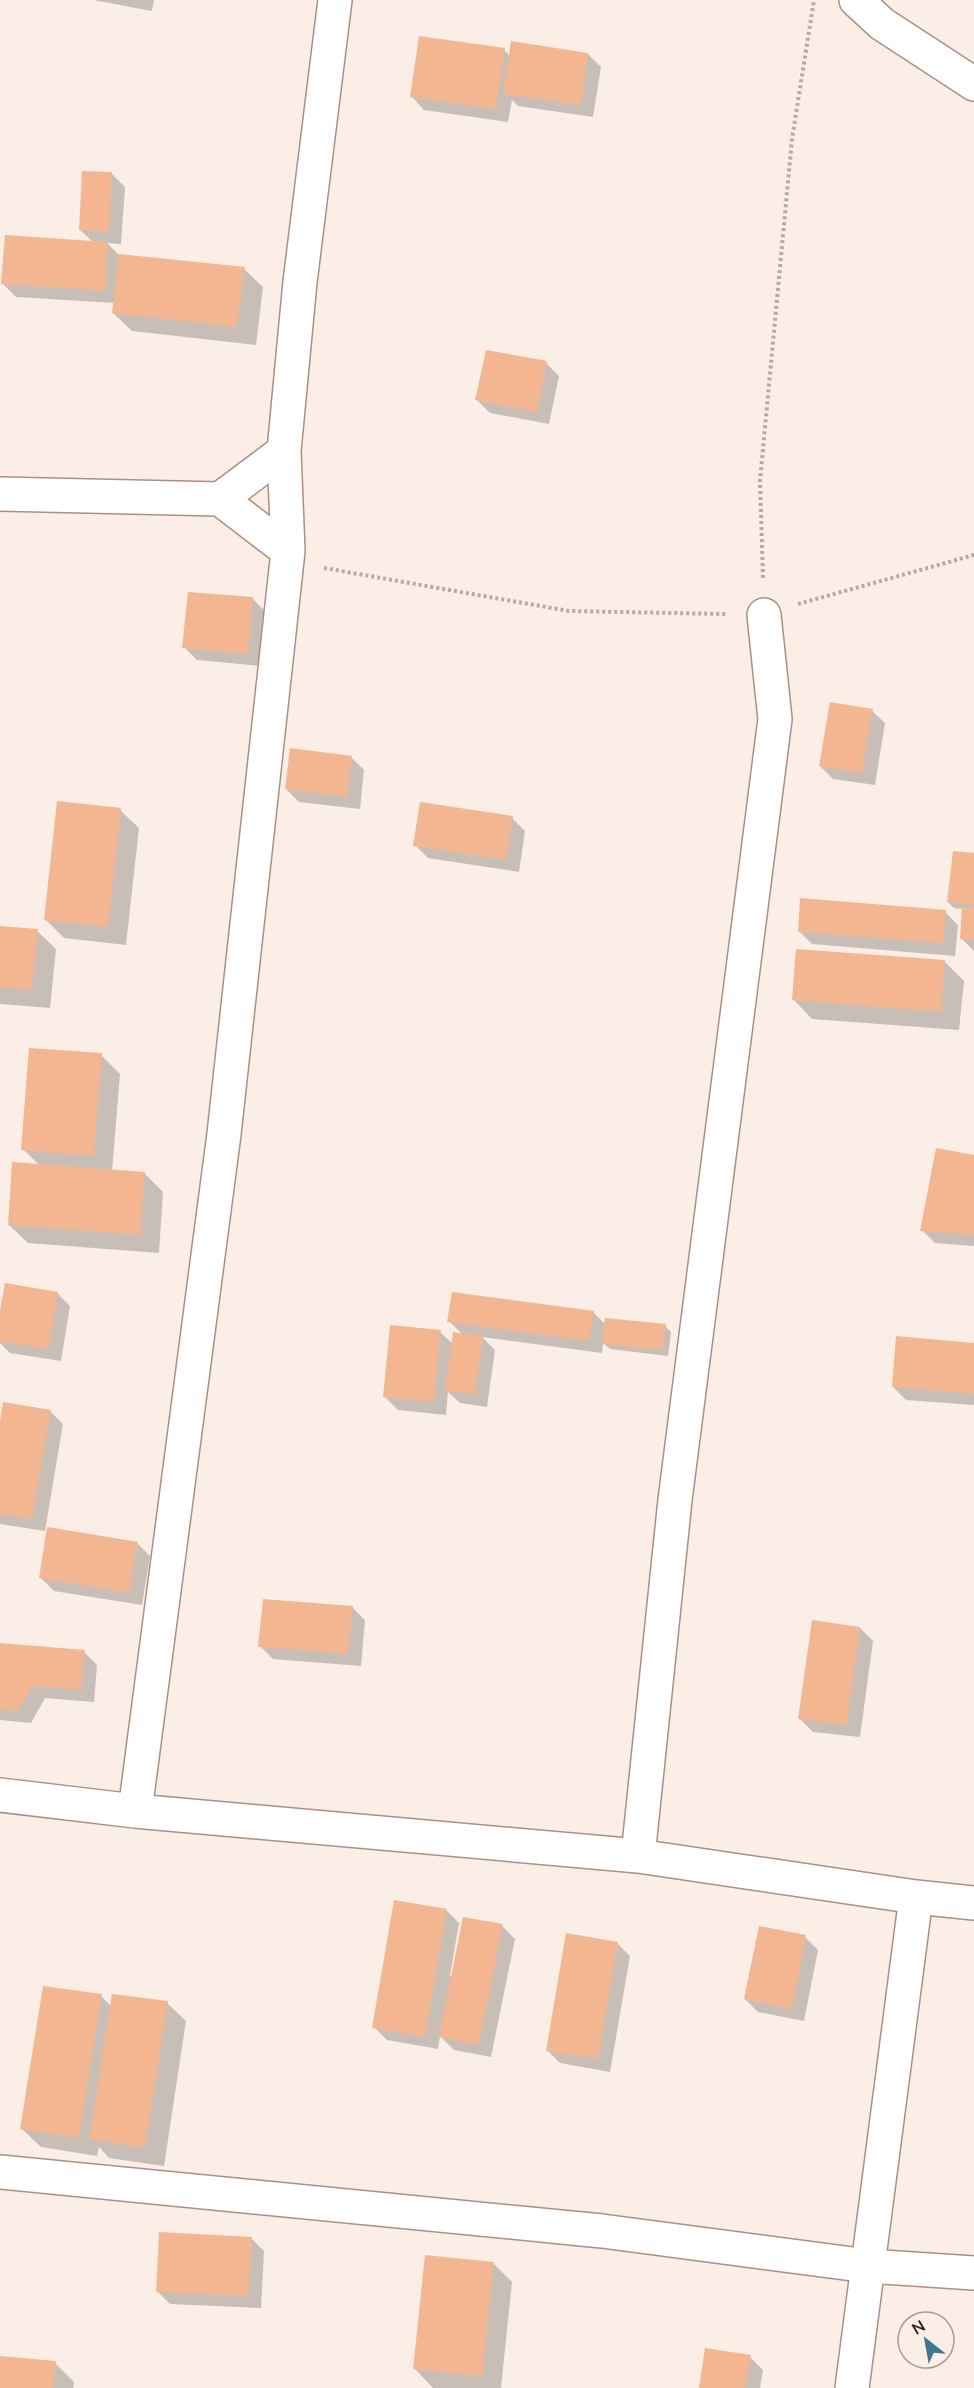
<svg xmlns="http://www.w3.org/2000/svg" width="974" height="2388" font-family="'Nunito Sans',sans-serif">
<rect width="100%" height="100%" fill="#faeee7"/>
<!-- shadow -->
<path fill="#0003" d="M93,0H154L152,11Z
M504,50L510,56L588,54L601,67L593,117L518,106L512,100L508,122L424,110L412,97Z
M112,174L125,187L121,244L107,243L119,255L244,269L263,287L256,345L132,331L113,313L114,303L16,297L3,284L94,243L80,230Z
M546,363L559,376L549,424L490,413L477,400Z
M252,598L265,611L261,666L197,660L184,647Z
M872,711L885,723L875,785L833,779L820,766Z
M351,757L364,770L360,809L299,802L286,789Z
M120,810L139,828L126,945L64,938L45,919Z
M512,818L525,831L519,872L428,858L415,845Z
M974,855V951L962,939L963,909L954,908L948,902Z
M945,912L958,925L955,956L812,944L799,931Z
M0,927L37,931L56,949L50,1008L0,1004Z
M945,962L964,981L959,1030L812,1019L794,1000Z
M101,1055L120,1074L112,1171L144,1173L163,1192L159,1253L28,1243L9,1225L39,1165L23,1149Z
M974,1157V1246L935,1243L922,1230Z
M57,1293L70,1306L61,1361L10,1353L0,1343V1320Z
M593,1312L606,1325L665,1326L671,1332L668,1356L610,1349L603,1343L602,1353L482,1337L495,1350L487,1407L460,1403L448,1392L446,1415L398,1410L385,1397L440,1332L453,1344L463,1335L449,1321Z
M974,1344V1405L906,1400L893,1387Z
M50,1411L63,1424L45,1531L0,1524V1430Z
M137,1543L150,1556L142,1605L54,1591L41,1578Z
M352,1607L365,1620L361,1666L273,1659L260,1646Z
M860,1628L873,1641L860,1737L813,1732L800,1719Z
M0,1645L84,1652L97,1665L94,1702L45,1698L31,1723L0,1720Z
M446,1910L459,1923L450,1976L453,1977L502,1926L515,1939L491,2057L454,2050L440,2036L438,2049L387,2040L374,2027Z
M805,1937L818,1950L804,2021L758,2012L745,1999Z
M617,1943L630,1956L610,2072L560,2063L547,2050Z
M101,1996L111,2006L167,2003L186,2021L164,2166L109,2158L99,2147L97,2156L41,2147L22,2129Z
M251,2238L264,2251L261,2308L170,2304L157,2291Z
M493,2263L512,2282L501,2388H433L415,2369Z
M750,2357L763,2370L760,2388H700Z
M55,2363L74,2382L73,2388H0V2365Z"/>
<!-- building -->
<path fill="#f4b691" d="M419,36L505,48L496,109L410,97Z
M511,41L588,53L581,105L503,94Z
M82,171L112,172L109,232L79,230Z
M5,235L108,242L105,291L1,284Z
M119,254L245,267L237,327L112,313Z
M486,350L547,361L537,412L475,400Z
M188,592L253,597L248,654L182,648Z
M830,702L873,709L862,773L819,766Z
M290,748L352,756L347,797L285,789Z
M57,801L121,808L108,927L44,920Z
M420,802L513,816L506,860L413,846Z
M953,851L974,853V905L947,902Z
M800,898L946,910L943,943L798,932Z
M962,907L974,908V940L960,939Z
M0,926L38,929L32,990L0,987Z
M796,949L945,960L941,1012L792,1000Z
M29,1048L102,1053L94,1156L21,1150Z
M936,1148L974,1155V1235L920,1231Z
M12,1162L145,1172L140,1235L8,1225Z
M5,1283L58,1292L49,1349L0,1341V1311Z
M452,1292L594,1311L589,1341L447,1322Z
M605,1318L666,1324L662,1350L602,1344Z
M390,1325L441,1330L434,1402L383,1397Z
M453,1332L483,1336L475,1394L445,1391Z
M896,1336L974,1343V1394L892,1387Z
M3,1402L51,1410L32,1519L0,1514V1421Z
M47,1527L138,1542L129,1593L39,1578Z
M263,1599L353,1606L348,1654L258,1647Z
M812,1620L860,1627L847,1725L798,1719Z
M0,1643L85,1650L81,1690L32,1686L18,1711L0,1709Z
M394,1900L447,1909L425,2037L372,2028Z
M463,1917L503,1924L479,2045L439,2037Z
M759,1926L806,1935L792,2009L744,1999Z
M566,1933L618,1942L598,2059L546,2051Z
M43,1986L102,1994L79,2138L20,2129Z
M112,1994L168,2001L145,2148L89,2139Z
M159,2232L252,2237L248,2296L156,2292Z
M425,2255L494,2262L482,2376L413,2369Z
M705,2348L751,2355L745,2388H699Z
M0,2356L56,2361L53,2388H0Z"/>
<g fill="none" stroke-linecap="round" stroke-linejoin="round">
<!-- minor casing -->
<g stroke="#ac907f" stroke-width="36">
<path id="minor" d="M856,0L882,24L974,84
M0,494L220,499L288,551
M220,499L284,451
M0,1795L135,1811L638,1856L916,1897L974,1903
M135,1811L224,1134L288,551L284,451L300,282L335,0
M638,1856L675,1500L775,719L764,615
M0,2172L602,2231L868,2266L974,2273
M852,2388L916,1897"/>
</g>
<!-- path -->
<path stroke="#b6aaa3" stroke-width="4" stroke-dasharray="3 3" stroke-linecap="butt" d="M324,568L569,611L726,614
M763,578L760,481L792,139L814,0
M798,604L974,555"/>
<!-- minor -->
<use href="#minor" stroke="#fff" stroke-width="33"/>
</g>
<!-- north arrow -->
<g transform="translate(926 2340) rotate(329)"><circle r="28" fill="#faeee7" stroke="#a89c95" stroke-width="1.5"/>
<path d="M0-4.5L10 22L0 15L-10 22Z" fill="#3d7890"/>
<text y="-9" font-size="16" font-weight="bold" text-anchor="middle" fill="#2c211a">N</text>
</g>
</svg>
